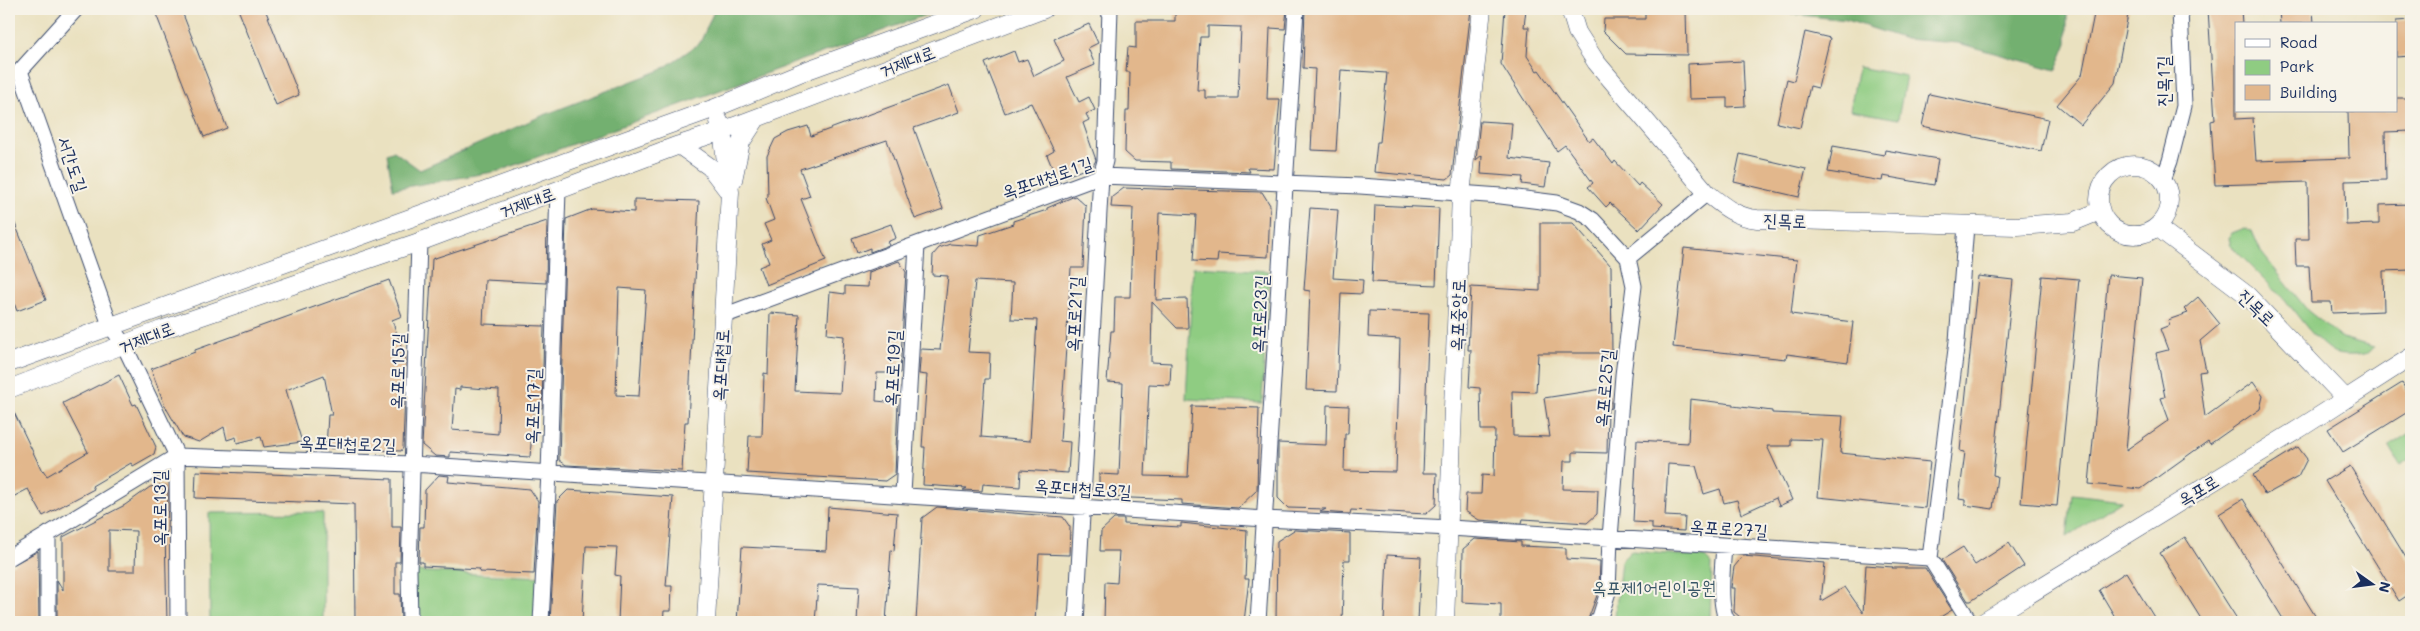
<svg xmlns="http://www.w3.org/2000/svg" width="2420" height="631" font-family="Mali,'Poor Story',sans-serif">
<rect width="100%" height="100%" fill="#f7f3e8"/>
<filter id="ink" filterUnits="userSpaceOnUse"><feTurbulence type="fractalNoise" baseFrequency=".02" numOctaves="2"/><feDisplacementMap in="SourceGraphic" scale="10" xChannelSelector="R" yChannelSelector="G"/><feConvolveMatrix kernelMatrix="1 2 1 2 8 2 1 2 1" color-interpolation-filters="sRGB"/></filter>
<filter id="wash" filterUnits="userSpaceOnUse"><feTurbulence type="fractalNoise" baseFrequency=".0096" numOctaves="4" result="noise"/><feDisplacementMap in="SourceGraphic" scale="20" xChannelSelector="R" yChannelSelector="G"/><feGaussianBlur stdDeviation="1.12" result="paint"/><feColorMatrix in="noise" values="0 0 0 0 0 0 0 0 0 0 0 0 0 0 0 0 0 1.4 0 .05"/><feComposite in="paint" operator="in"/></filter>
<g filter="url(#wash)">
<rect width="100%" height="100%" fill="#eae1c0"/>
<!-- green -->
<path fill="#8fcc82" stroke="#557e70" d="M1858,67L1906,76L1898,119L1850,110Z
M2245,228L2252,231L2261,252L2308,311L2342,338L2374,347C2368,355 2364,356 2354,355C2346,355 2339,356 2332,351C2316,342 2295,312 2283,297C2278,292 2272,291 2269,284L2231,246L2229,238L2232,233Z
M1193,267L1269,271L1262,403L1186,399Z
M2411,432V458L2400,465L2389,446Z
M2072,494L2122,500L2067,537Z
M323,512V622H210L209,513Z
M1631,551L1705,557L1712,564L1710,619L1713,622H1622L1615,617L1621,561Z
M409,571L543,577L541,622H410Z"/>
<!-- forest -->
<path fill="#73b070" stroke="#477067" d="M715,9H942L499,171L393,189L387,154L394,151L420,170L539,117L661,70L700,43Z
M1791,9H2067V43L2056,70L1958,43L1905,39L1847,20L1790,14Z"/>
<g id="blocks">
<!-- building -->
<path fill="#e2b78c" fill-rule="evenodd" d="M154,9H181L227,128L204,137Z
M238,9H265L299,95L276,105Z
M1175,9H1287L1285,29L1270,28L1267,99H1280L1274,169L1248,168L1250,172L1171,169V162L1135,161L1125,152L1126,111H1129L1130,72H1126L1128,47L1136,48V21H1175ZM1208,26L1241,27L1238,98H1205V90H1197L1200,37H1208Z
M1305,9H1471L1452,175L1447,179L1374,172L1377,142H1380L1387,73L1341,70L1336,151L1311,150L1315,69L1303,68Z
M1505,9H1526L1524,27H1529L1527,56L1537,71L1539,70L1589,141L1593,138L1613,164L1615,161L1638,186L1640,183L1663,204L1639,230L1610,203L1606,207L1588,187L1593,183L1565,145L1557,151L1501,64Z
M1645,9H1686L1687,55L1626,54L1603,31L1604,19H1645Z
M2095,9H2129L2115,83L2081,125L2057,105L2082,75Z
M2208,9H2241L2242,24H2236V119L2253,118L2256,161L2349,158L2348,111H2396V98H2411V131L2385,132L2386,180L2345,181L2346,225L2379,224V205L2411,204V270L2383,271L2384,311L2332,313L2331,302H2311L2309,266H2296L2295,239H2309L2308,182L2215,185L2211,121L2215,120Z
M2279,9H2313L2314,24H2280Z
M2411,20V56L2396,57V21Z
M1089,24L1098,43L1088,48L1095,65L1067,77L1079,102L1089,97L1095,110L1086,114L1089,120L1083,123L1096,160L1093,166L1058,179L1060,181L1058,182L1047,155L1054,151L1031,103L1005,113L985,63L1014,51L1018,62L1027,59L1034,76L1064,61L1054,39Z
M1805,32L1830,38L1818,88L1810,86L1800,128L1777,123L1787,79L1794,81Z
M1743,61L1745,106L1727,107V98L1689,99L1688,64Z
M949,85L959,112L914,128L943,209L915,219L887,140L800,169L810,196L801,199L826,261L766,285L759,267L769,263L762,244L771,240L764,224L774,220L766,198L768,197L767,156L775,139L788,132L808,126L811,136Z
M1929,94L2048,119L2041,151L1922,126Z
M1480,121L1512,123L1509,158L1549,163L1545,187L1522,184L1523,177L1481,174L1482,155L1476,160Z
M1833,146L1884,155L1885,150L1938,159L1934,185L1883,176L1882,181L1828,172Z
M1740,154L1806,169L1799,197L1734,182Z
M1124,188L1262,192L1270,205L1268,257L1218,254L1217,262L1193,261L1196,215L1159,213L1156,300L1187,299L1188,328H1177L1152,302L1151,362L1171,363L1170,385L1149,384L1145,476L1188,477L1192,406L1259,408L1257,490L1238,508L1182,504V500L1106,497L1099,488V474L1119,475L1123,383L1107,382L1111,331H1114L1115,297H1130L1133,208L1111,207L1112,197Z
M1075,196L1086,206L1083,268H1071L1060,441L1070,442L1068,473L1021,470L1020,487L983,484L982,491L963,490L967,488L923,485L925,447H922L927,375L919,374L921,349L940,350L948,276L932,275L933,255L939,248L950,244L979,246L980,235L1013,224V221L1047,210V208ZM975,281L1013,283L1011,319L1037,320L1030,441L981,437L985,379H989L990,353L968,352Z
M634,199L699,201L688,422H685L682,471L566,465L559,460L566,219L592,209L634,212ZM619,288L646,290L639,396L616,395Z
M1375,205L1439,208L1436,285L1372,282Z
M1310,208L1338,210L1333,278L1363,280L1362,294L1341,293L1337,391L1306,390L1310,291L1304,290Z
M9,209L46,300L17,311L9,290Z
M547,221L546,283L485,280L483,324L544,326L542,408L534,407L530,457L450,452V457L435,456L422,445L432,259ZM460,387L499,390L498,434L452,430L455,389L460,390Z
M1540,223H1573L1611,266L1612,353H1538L1536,392L1512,391L1513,436L1550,437L1544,398L1609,388L1611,402V408L1608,409L1607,453L1573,452V461H1564L1563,489L1598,490L1597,514L1587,523L1523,519L1522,523L1479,520L1465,511L1466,494H1481L1482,475L1494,476L1495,430H1481L1480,388L1469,387L1471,350H1468L1471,287L1540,291Z
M891,224L896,238L887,242L889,245L870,252V248L857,253L852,238Z
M1684,248L1797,260L1791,314L1853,322L1848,362L1787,354L1786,359L1673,347Z
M899,261L906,272L900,373H877L876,401L898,403L895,474L885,481L747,473L749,436H762L764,373L768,374L770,313L799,315L795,391L840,393L844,336L827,334L830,292L845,294V286L868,287L869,272Z
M2108,275L2142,278L2126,450L2169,420L2161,398L2165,397L2156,353L2168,350L2160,329L2170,325L2168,320L2188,313L2184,309L2198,297L2220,324L2200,341L2206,371L2199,372L2205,417L2253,382L2263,396L2260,409L2210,444L2208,441L2141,489L2089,484Z
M1978,276L2013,280L1993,475L1997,476L1993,509L1965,505V500L1959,499L1965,452L1960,451Z
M2042,276L2079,279L2057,506L2021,503Z
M389,280L402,316L392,320L406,360L403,448L401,451L326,448L328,415H332L324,375L286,390L302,442L264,447L261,437L237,443L236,437L227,440L224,427L199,442L183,437L165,406L151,369L195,352V350Z
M1369,311L1429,313L1423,473H1437L1436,505L1426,514L1351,510L1350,514L1320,512L1326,509L1288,508L1278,498V443L1326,445L1327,405L1349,406L1348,434H1345L1344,471L1396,472L1400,339L1368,337Z
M119,375L133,405L136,404L156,447L154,454L133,466L131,463L92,486L94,489L43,516L28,489L9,499V402L42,471L43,470L47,476L88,452L63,403Z
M2402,383L2411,398V410L2343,452L2328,429Z
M1690,399L1733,404V406L1772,411V413L1843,416L1840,453L1930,462L1925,508L1818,497L1823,440L1791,439V446H1767L1792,500L1779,506L1776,498L1741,514L1737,500L1724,503L1720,489L1704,494L1696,466L1668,464L1665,516L1685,517L1684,531L1652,529V523L1633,522L1637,440L1688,443Z
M2298,447L2307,459L2298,477L2265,495L2253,475Z
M2350,466L2411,566V593L2399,601L2325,481Z
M196,471L392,479V527H401L400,562H395V594H400L401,622H355L354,504L195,498Z
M439,475L449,476L448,482L530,489L538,501L534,574L479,572L480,569L423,566V562H419L420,527H424L425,490Z
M160,485L166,486L168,492L167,532H165L167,622H57V580L63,590V537L125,505L150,487ZM109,530L136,531L135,571H109Z
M568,490L673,497L666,586H672L671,611H664L663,622H618L620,576L615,575L617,547L586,546L582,622H550L557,501Z
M2243,499L2319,622H2285L2219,514Z
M828,507L897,513L894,551L891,550L886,622H857L859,587L818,585L815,622H737L742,547L826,551Z
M937,507L1063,517L1070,527L1069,555L1039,554L1035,622H916L922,518Z
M1114,519H1124V524L1181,527V523L1247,530L1245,579H1249L1244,622H1104L1105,582L1117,583L1119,551H1100L1101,531Z
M1294,530L1350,533V560H1344L1342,622H1276L1277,541Z
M2185,537L2239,622H2203L2160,553Z
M1475,539L1521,542V546L1566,548V559L1600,561L1599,590L1587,622H1501V604L1462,602L1463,549Z
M2009,543L2024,566L1971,601H1968L1942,560L1963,547L1975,565Z
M38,551L39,622H9V567Z
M1387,555L1421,557L1418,622H1384Z
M1743,556L1825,563L1821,601L1845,587L1863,613L1866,565L1893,567L1892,568H1925L1952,610L1932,622H1746L1734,612L1735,588H1731L1734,567Z
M2126,572L2157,622H2118L2099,590Z"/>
</g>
</g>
<g filter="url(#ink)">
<use href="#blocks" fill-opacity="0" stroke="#3a4a6d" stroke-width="1"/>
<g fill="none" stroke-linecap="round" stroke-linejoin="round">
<!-- minor casing -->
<g stroke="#3a4a6d" stroke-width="17">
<path id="minor" d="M76,9L20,71L110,325L124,345L177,456L178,622
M2163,180L2170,161L2184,106L2180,9
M723,316L1101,176L1360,186L1501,196L1557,203L1579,211L1593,220L1628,258
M903,494L917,245
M48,534V622
M1724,546C1723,563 1717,611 1729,622
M9,558L177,456L412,464L1265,519L1450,528L1930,558L1970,622
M1930,558L1957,341L1966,226
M410,622L409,571L419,242
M541,622L549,473L558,190
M1076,622L1101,176L1105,161L1110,9
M1258,622L1296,9
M1596,622L1600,617L1608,592L1610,538L1623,375L1634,286L1628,258L1707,193"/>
</g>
<!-- tertiary casing -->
<g stroke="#3a4a6d" stroke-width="19">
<path id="tertiary" d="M1570,9L1577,32L1596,62L1707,193C1723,206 1736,217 1757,219L2017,226L2073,222L2100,211
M679,145L710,167L729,192
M2099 200a35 35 0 1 1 70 0a35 35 0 1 1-70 0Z
M733,180L741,142L756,119
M2157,227L2247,295L2346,399
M9,363L715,108L802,72L976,9
M9,389L161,330L419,242L679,145L722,131L1044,9
M706,622L730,192L722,131L719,121
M1445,622L1461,194L1482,9
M1984,622L2302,427L2411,357"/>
</g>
<!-- minor -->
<use href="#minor" stroke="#fff" stroke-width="15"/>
<!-- tertiary -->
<use href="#tertiary" stroke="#fff" stroke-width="18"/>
</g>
</g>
<g text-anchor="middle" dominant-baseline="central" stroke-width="4" stroke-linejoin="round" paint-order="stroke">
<!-- street labels -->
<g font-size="18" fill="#1b2f5e" stroke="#f7f3e8">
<text transform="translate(907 61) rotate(-21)">거제대로</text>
<text transform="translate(2163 81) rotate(-90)">진목1길</text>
<text transform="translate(73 164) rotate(71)">서간도길</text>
<text transform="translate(1047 177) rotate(-19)">옥포대첩로1길</text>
<text transform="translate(527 202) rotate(-20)">거제대로</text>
<text transform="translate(1785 220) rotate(2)">진목로</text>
<text transform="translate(2257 307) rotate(44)">진목로</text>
<text transform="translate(1074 314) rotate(-87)">옥포로21길</text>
<text transform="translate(1259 314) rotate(-87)">옥포로23길</text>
<text transform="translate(1457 315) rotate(-88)">옥포중앙로</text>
<text transform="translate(146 337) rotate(-21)">거제대로</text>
<text transform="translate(720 365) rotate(-87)">옥포대첩로</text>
<text transform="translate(892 368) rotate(-87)">옥포로19길</text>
<text transform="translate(397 371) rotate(-88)">옥포로15길</text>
<text transform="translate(1604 388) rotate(-85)">옥포로25길</text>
<text transform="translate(532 406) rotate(-88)">옥포로17길</text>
<text transform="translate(348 443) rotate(2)">옥포대첩로2길</text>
<text transform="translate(1083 488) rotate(4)">옥포대첩로3길</text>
<text transform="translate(2198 490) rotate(-31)">옥포로</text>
<text transform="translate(159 508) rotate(-90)">옥포로13길</text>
<text transform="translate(1729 528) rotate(4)">옥포로27길</text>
</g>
<!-- park labels -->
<g font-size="18" fill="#385667" stroke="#f7f3e8">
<text x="1654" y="587">옥포제1어린이공원</text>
</g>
</g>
<!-- margin -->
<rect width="2420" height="631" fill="none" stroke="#f7f3e8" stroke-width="30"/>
<!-- legend -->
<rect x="2235" y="22" width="162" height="90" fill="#f7f3e8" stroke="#9fa5b1"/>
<rect x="2245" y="39" width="25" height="8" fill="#ffffff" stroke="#9fa5b1"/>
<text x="2280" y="48" font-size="15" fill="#1b2f5e">Road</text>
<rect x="2245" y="60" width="25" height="15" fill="#8fcc82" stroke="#9fa5b1"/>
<text x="2280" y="72" font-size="15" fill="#1b2f5e">Park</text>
<rect x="2245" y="85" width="25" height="15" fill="#e2b78c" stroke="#9fa5b1"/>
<text x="2280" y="98" font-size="15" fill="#1b2f5e">Building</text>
<!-- north arrow -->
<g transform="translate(2372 584) rotate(104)" stroke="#f7f3e8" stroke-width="4" paint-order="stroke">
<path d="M0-4L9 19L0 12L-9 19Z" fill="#1b2f5e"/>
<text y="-8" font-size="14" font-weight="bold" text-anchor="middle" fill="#1b2f5e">N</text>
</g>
</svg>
